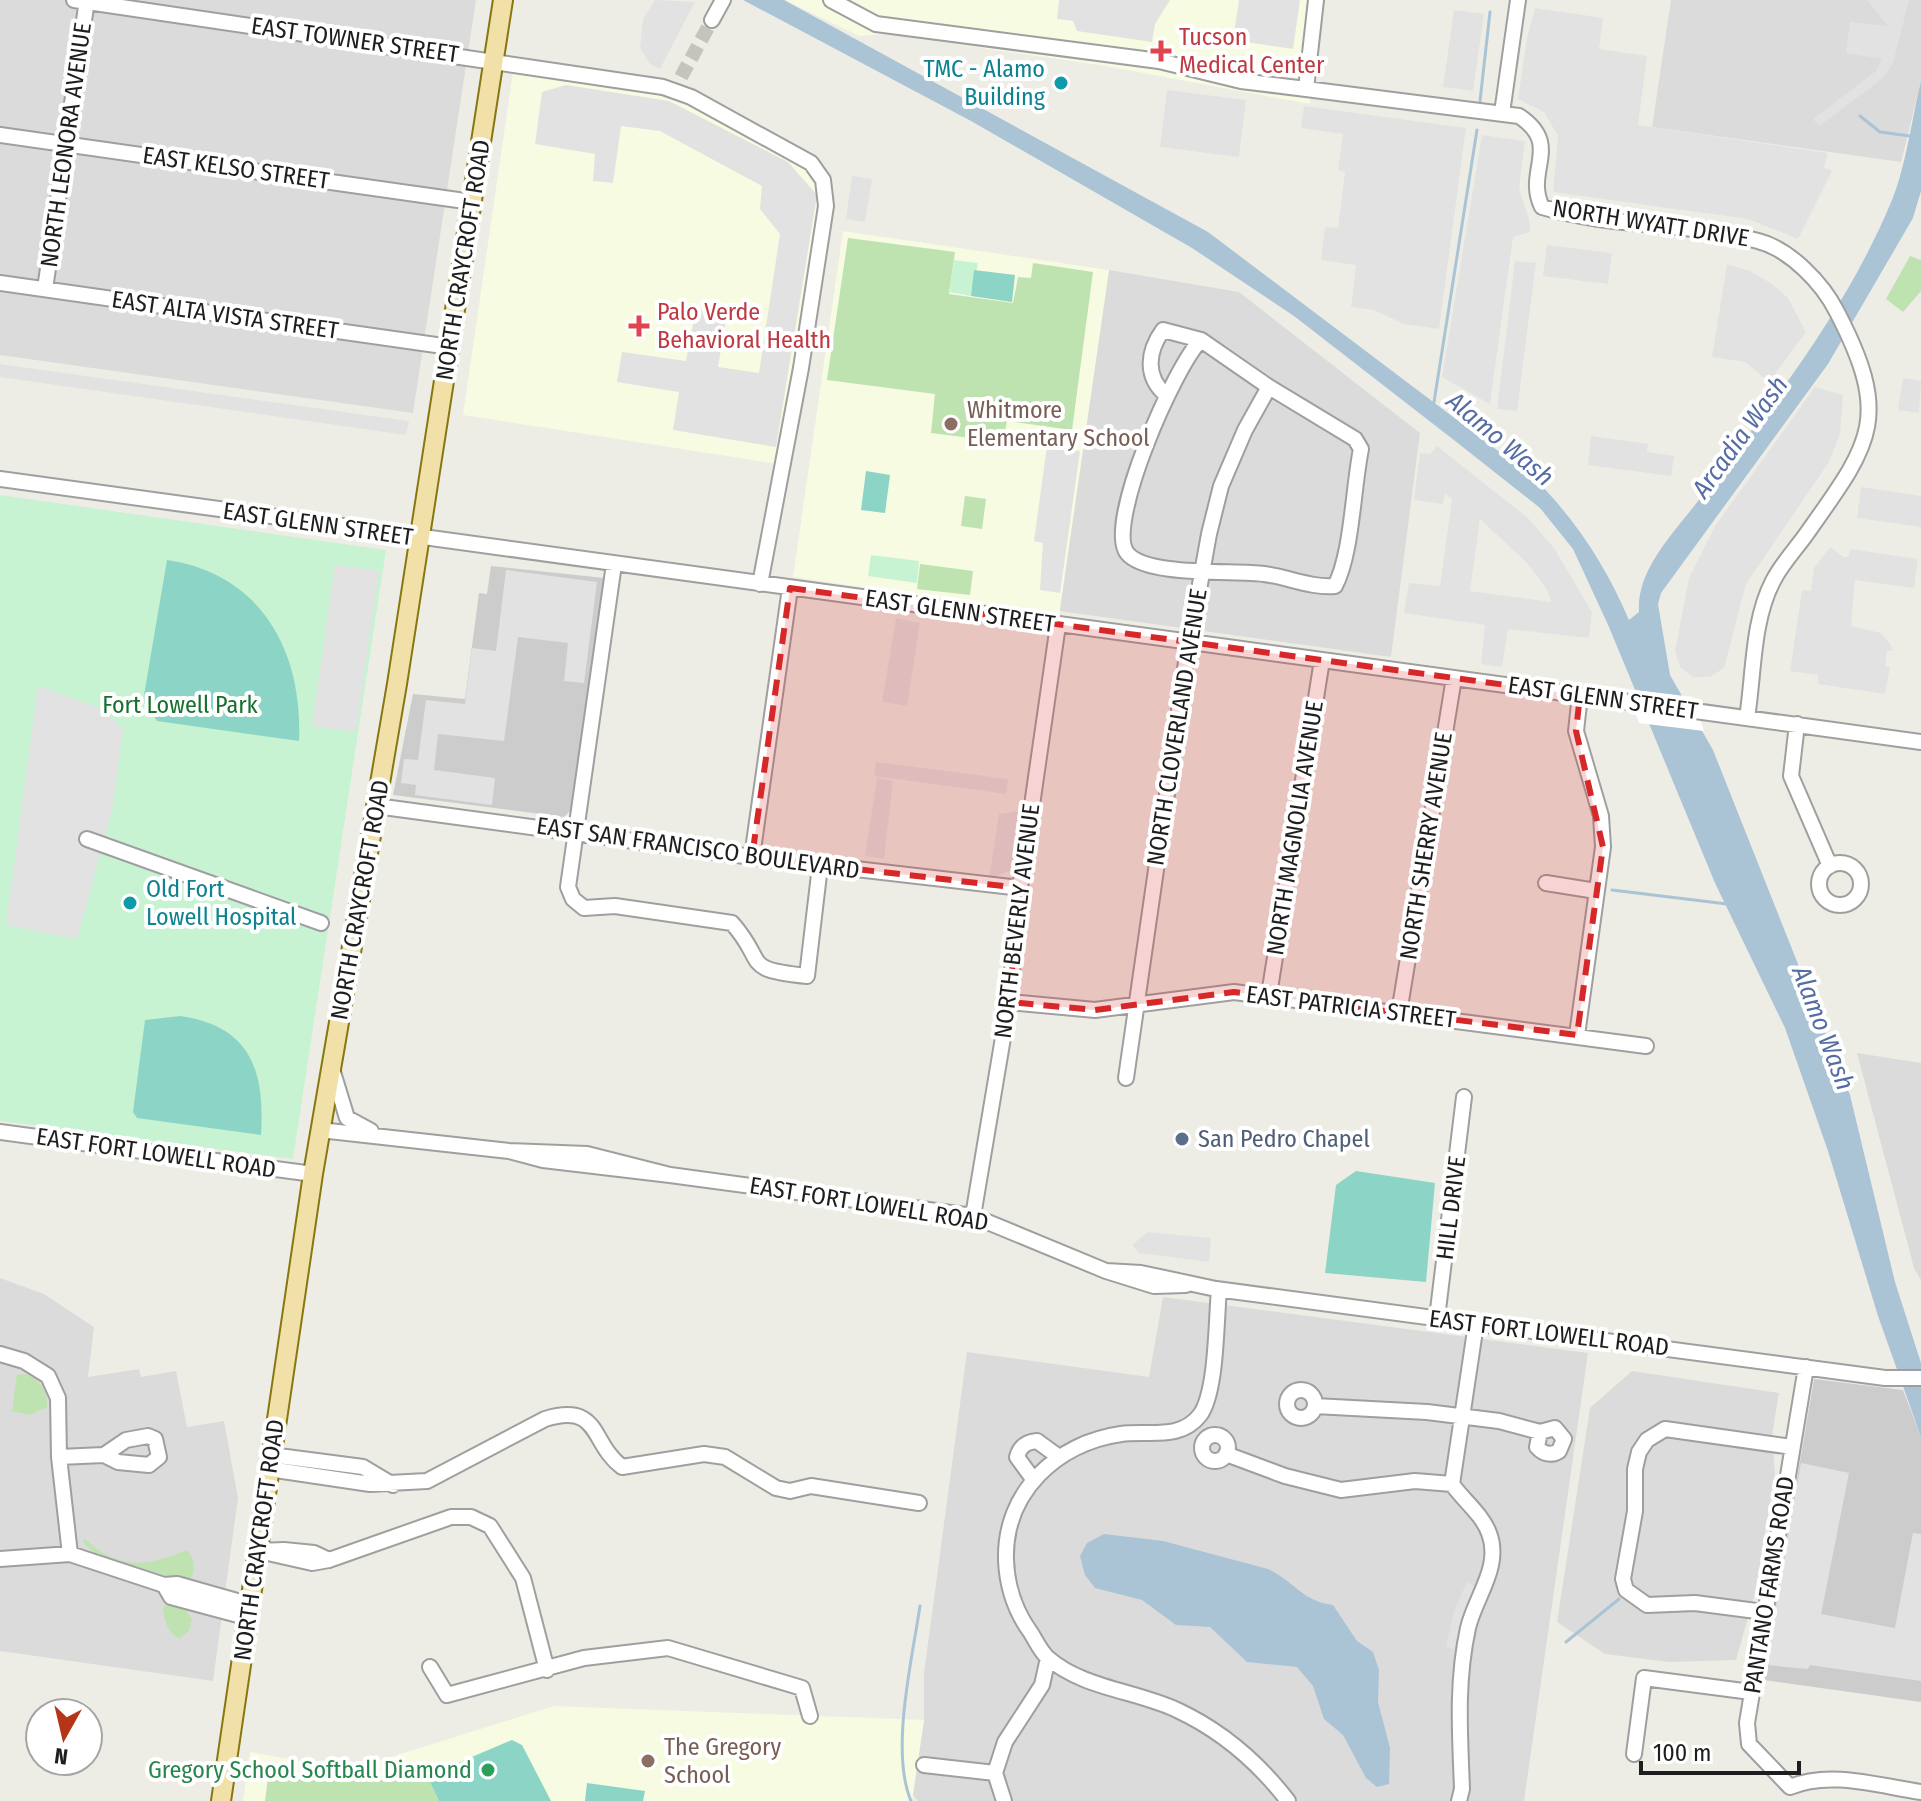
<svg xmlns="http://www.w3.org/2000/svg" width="1921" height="1801" font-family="'Fira Sans Condensed',sans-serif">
<rect width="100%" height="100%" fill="#eeede5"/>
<!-- residential -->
<path fill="#dcdbdb" d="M0,0H476L413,413L0,355Z
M1671,0H1921V81L1901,162L1652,127Z
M1109,270L1239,292L1420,433L1391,657L1059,611Z
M1857,1053L1921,1063V1280L1914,1268Z
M0,1278L44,1294L94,1327L88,1377L139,1369L141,1377L176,1371L187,1427L224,1421L238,1498L213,1681L0,1651Z
M1163,1297L1588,1353L1524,1801H918L913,1795L924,1720V1673L967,1352L1149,1377Z
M1632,1371L1779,1393L1772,1435L1775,1474L1755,1593L1736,1660L1669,1662L1605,1654L1557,1622L1590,1408Z"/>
<!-- education -->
<path fill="#f6fbe1" d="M785,0H1323L1310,104L1106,66L885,34L859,36Z
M513,72L665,93L805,167L817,183V237L778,464L463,415Z
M843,231L1109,270L1059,616L793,577Z
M554,1706L924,1720L912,1801H243L250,1752L349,1770Z"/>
<!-- religious -->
<path fill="#ccc" d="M491,566L604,578L571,810L564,817L393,795L413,694L465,699L479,593L487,594Z
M1814,1379L1903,1390L1921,1437V1702L1763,1680Z"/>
<!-- grass -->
<path fill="#bfe2b1" d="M848,238L955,252L949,294L1013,303L1018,277L1031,278L1033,263L1093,272L1072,430L1007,421L1003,442L931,433L935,394L827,380Z
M1910,256L1921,260V291L1903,312L1886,299Z
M965,496L986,499L982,529L961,526Z
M920,564L973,571L970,595L917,589Z
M26,1374C41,1380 48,1391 47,1407L30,1415L12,1411L17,1375Z
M85,1539C117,1570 148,1567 186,1550C196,1556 195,1574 189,1582L96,1555L82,1541Z
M167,1603L184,1607L192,1619L189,1631L179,1639C167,1630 165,1623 163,1608Z
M427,1776L439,1801H265L268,1777Z"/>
<!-- park -->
<path fill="#c7f3d3" d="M954,260L978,263L971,296L949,292Z
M0,495L386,550L293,1159L0,1121Z
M871,555L919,561L917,583L868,576Z"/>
<!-- pitch -->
<path fill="#8cd4c6" d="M974,270L1015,275L1012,302L971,296Z
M866,471L890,475L885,513L861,510Z
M167,560C262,574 303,652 299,741L157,721L143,701Z
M180,1016C251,1026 265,1071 261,1135L137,1118L133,1112L145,1020Z
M1356,1171L1435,1183L1426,1282L1325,1273L1336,1185Z
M512,1740L522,1745L551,1801H439L427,1776Z
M587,1783L645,1791L643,1801H585Z"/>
<!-- parking -->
<path fill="#e2e2e2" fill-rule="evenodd" d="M655,0L695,2L660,69L649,63L640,48L643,19Z
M1059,0H1170L1155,24L1152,42L1077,31L1073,21L1057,19Z
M1239,0H1300L1293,49L1233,40Z
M1867,0H1909L1893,63L1883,78L1819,126L1813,119L1876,71L1882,59L1846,53L1850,22L1888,26Z
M1535,8L1603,18L1599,49L1647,56L1638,125L1828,153L1824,167L1832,171L1798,239L1748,219L1553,192L1558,136L1544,112L1518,99L1527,38Z
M1454,10L1484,14L1473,91L1443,87Z
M566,85L669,101L788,162L817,195L776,447L673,430L679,392L617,382L622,352L686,361L696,309L727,314L718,367L759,373L780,234L760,209L762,186L660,131L621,126L613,183L593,181L595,154L535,144L542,92Z
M1167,90L1246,100L1239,157L1160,147Z
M1304,106L1466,128L1439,329L1404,324L1374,310L1351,307L1356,265L1321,260L1325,227L1338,228L1345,172L1338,170L1343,134L1301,128Z
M1482,135L1525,141L1519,189L1529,219L1530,232L1513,237L1490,404L1442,377Z
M852,176L872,179L865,222L846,219Z
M1547,245L1612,253L1608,284L1543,276Z
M1515,261L1536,263L1517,411L1497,409Z
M1727,264L1750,271L1772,284L1788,298L1806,332L1769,382L1745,362L1712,357Z
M0,364L409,421L406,435L0,377Z
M1903,378L1921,381L1919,413L1898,410Z
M1815,387L1843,395L1840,434L1829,462L1746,584L1724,668L1710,677H1693L1680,667L1675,651L1689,578L1715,526Z
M1591,436L1648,444L1647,452L1674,456L1671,476L1588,465Z
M1047,446L1080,451L1060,593L1040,590L1043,543L1034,541Z
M1437,446L1528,518L1554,548L1592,612L1589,638L1508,629L1502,667L1481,664L1485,625L1404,613L1409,583L1440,586L1452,499L1445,493L1443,504L1414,500L1420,453L1430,454ZM1480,519L1527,563L1546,588L1551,602L1470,591Z
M1861,487L1921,496V527L1857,518Z
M1830,547L1844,557H1848L1850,549L1918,559L1914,588L1855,580L1851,626L1881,633L1891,645L1892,651H1887L1885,666L1890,667L1885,694L1818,684V675L1790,671L1802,590L1811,591L1814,568Z
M335,565L379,571L356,732L312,726Z
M506,570L597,582L584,683L564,681L568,643L518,637L504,741L438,734L434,770L495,778L492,805L415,795L416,785L401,783L404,759L418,760L426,700L465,704L472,648L496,651Z
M896,618L920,623L907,706L882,702Z
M38,686L102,709L123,729L112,810L77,939L6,925Z
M876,762L1008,779L1006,794L874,776Z
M877,778L893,781L884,859L865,856Z
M1020,811L1014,869L989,879L999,814Z
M1148,1232L1211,1238L1209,1262L1139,1253L1132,1245Z
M1801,1463L1849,1473L1821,1614L1895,1628L1913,1533L1921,1534V1681L1810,1665L1808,1669L1766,1665Z
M1467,1582L1481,1590L1462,1651L1446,1647L1454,1611Z"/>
<!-- water -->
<path fill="#aac4d6" d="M743,0H784L1208,232L1534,478C1576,520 1606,566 1629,620L1639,612C1636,568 1677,530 1701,497C1773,402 1846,311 1892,200C1906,166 1912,118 1921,81V191L1913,218L1828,364L1661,593L1658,604L1670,675L1713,750L1850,1095L1895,1282L1921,1363V1437L1878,1316L1828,1151L1785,1028L1715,883L1609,627L1573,549L1540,508L1459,444L1294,316L1192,248L971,121Z
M1104,1534L1163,1541L1268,1569C1295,1582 1302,1601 1333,1605L1357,1641L1373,1652L1379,1670L1378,1702L1390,1748L1389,1784L1377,1787L1366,1778L1343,1735L1324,1719L1313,1686L1297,1667L1247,1662L1210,1627L1176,1625L1142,1600L1095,1588L1085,1575L1080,1556L1087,1543Z"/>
<!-- pier -->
<path fill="#fff" d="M1626,689L1693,697L1704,731L1639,723Z"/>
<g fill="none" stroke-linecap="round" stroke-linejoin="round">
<!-- stream -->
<path stroke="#aac4d6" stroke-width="3" d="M1480,101L1490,12
M1860,116L1880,132L1910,136
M1434,402L1477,130
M1612,890L1727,904
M1566,1642L1619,1599
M911,1801C890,1751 912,1660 920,1606"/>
<!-- minor-tunnel -->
<path stroke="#c4c4bd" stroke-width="14" stroke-dasharray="14 7" stroke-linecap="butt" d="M681,77L712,20"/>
<!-- minor casing -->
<g stroke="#9f9f9f" stroke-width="18">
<path id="minor" d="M74,0L663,87L691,97L811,163L823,180L826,206L801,368L760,584
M831,0L876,24L1159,61L1241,81L1306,89L1316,0
M712,20L723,0
M1306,89L1519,116C1563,145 1524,171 1542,207C1612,228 1688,222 1758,241C1790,249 1823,284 1837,312C1893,420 1870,444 1805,536C1794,551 1781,565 1773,581C1752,621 1754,674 1747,718
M1502,113L1518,0
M0,135L472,202
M0,283L450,347
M45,289L87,0
M1166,395C1145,377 1147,352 1163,330L1201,340L1269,387L1355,439L1361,449C1353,488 1352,554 1335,586C1310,588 1288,577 1264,574C1234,570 1146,577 1127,553C1105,524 1175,365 1201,340
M0,479L1921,742
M614,564L568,887L573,899L584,908L615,906L732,923C768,964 740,969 807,976L820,866
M1797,724L1791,776L1830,866
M376,806L752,857L1020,888
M87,839L321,923
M752,857L790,588
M1819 884a21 21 0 1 1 42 0a21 21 0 1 1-42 0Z
M1546,883L1596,891
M1269,995L1322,660
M1009,1002L1095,1010L1234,992L1646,1046
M1399,1013L1454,678
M1577,1035L1603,847L1601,816L1576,731L1580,695
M332,1069L347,1118L371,1131
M1126,1078L1186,662L1209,534L1221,486L1245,430L1269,387
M320,1130L509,1151L587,1154L670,1175L543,1160L509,1151
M0,1132L313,1174
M670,1175L973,1216L1106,1271
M973,1216L1009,1002L1020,888L1058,625
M1186,1285L1154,1286L1106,1271L1141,1273L1216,1289L1885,1378H1921
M1219,1290C1216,1320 1217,1392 1200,1415C1180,1441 1148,1430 1121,1434C1057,1443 1004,1492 1006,1560C1007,1587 1015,1611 1031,1633C1036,1641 1041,1652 1048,1658C1082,1688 1137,1691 1177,1710C1222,1731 1258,1762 1288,1801
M1437,1318L1464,1097
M0,1354L24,1361L48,1376L58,1398L59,1457L70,1554
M1287 1404a14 14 0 1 1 28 0a14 14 0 1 1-28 0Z
M1315,1406L1427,1412L1499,1421L1540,1432L1555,1428L1564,1439L1559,1451C1551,1456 1543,1454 1537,1447L1540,1432
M1202 1448a13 13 0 1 1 26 0a13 13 0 1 1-26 0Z
M148,1436L155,1439L159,1457L149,1465L118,1462L104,1455L126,1440Z
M1226,1454L1285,1476L1341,1490L1415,1481L1452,1484
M271,1455L363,1467L393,1485
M59,1457L104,1455
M269,1469L370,1484L427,1481L545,1419C601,1402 590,1443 622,1467L704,1454L725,1457L776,1488L790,1491L811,1486L919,1503
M1033,1479L1017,1457C1020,1446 1026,1442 1037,1441L1059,1457
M284,1550L314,1553L329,1560L312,1563L259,1551Z
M0,1559L70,1554L164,1585
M329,1560L451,1517H471L490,1526L523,1578L547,1670
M1764,1612L1695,1603L1647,1605L1626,1590L1623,1579L1635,1511V1469L1639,1452L1647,1440L1665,1429L1792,1447
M249,1618L171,1597L164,1585L177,1584L251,1605
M430,1667L447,1695L584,1658L668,1648L802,1688L810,1716
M1634,1754L1644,1678L1751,1692
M924,1765L995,1773
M1790,1787L1749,1744L1747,1723L1806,1367
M1790,1787C1830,1770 1879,1786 1921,1792
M1004,1801L995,1773L1005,1742L1042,1685L1048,1658
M1459,1801L1462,1789C1460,1734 1456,1683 1468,1628C1475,1597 1502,1567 1489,1533C1482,1514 1463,1500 1452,1484L1476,1324"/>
</g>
<!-- major casing -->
<g stroke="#877711" stroke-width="22">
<path id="major" d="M221,1801L313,1174L397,684L503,0"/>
</g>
<!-- minor -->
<use href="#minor" stroke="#fff" stroke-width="14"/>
<!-- major -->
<use href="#major" stroke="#f1e0a7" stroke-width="18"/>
</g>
<!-- marked area -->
<path fill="#d62828" fill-opacity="0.2" stroke="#d62828" stroke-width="6" stroke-dasharray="16 10" stroke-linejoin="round" d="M790,588L1580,695L1576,731L1603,847L1577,1035L1234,992L1095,1010L1009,1002L1020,888L752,857Z"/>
<!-- markers -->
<g fill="#e0444e" stroke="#fff" stroke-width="3">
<path d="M1157 39h8v8h8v8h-8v8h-8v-8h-8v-8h8z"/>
<path d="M635 314h8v8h8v8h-8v8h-8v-8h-8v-8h8z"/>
</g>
<g fill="#0f9aa8" stroke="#fff" stroke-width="3">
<circle cx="1061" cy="83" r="8"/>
<circle cx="130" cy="903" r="8"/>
</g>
<g fill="#8d6e63" stroke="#fff" stroke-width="3">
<circle cx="951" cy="424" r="8"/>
<circle cx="648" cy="1761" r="8"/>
</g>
<circle fill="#5c6f8a" stroke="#fff" stroke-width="3" cx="1182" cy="1139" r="8"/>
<circle fill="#2e9e5b" stroke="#fff" stroke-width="3" cx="488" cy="1770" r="8"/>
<g text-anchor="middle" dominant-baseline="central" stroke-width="8" stroke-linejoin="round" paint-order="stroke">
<!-- health labels -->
<g font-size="24" fill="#be3a42" stroke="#fff" text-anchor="start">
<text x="1179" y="37">Tucson<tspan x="1179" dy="28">Medical Center</tspan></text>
<text x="657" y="312">Palo Verde<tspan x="657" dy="28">Behavioral Health</tspan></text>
</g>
<!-- street labels -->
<g font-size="24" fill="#1e1e1e" stroke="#fff">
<text transform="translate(355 40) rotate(8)">EAST TOWNER STREET</text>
<text transform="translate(66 145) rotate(-82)">NORTH LEONORA AVENUE</text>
<text transform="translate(236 168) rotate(8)">EAST KELSO STREET</text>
<text transform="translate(1651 223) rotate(9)">NORTH WYATT DRIVE</text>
<text transform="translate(463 260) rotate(-81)">NORTH CRAYCROFT ROAD</text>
<text transform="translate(225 315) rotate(8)">EAST ALTA VISTA STREET</text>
<text transform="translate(318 524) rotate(8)">EAST GLENN STREET</text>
<text transform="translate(960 611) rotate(8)">EAST GLENN STREET</text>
<text transform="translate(1603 698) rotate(8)">EAST GLENN STREET</text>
<text transform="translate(1177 727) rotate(-81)">NORTH CLOVERLAND AVENUE</text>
<text transform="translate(1295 828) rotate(-81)">NORTH MAGNOLIA AVENUE</text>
<text transform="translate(1426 846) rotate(-81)">NORTH SHERRY AVENUE</text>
<text transform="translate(698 848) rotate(8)">EAST SAN FRANCISCO BOULEVARD</text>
<text transform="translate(360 900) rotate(-80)">NORTH CRAYCROFT ROAD</text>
<text transform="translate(1017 921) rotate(-83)">NORTH BEVERLY AVENUE</text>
<text transform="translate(1351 1007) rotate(7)">EAST PATRICIA STREET</text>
<text transform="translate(156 1153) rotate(8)">EAST FORT LOWELL ROAD</text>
<text transform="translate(869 1204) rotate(9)">EAST FORT LOWELL ROAD</text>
<text transform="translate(1451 1208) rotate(-83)">HILL DRIVE</text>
<text transform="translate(1549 1333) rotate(7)">EAST FORT LOWELL ROAD</text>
<text transform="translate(259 1540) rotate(-82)">NORTH CRAYCROFT ROAD</text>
<text transform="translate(1769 1585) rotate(-81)">PANTANO FARMS ROAD</text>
</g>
<!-- culture labels -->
<g font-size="24" fill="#0d838f" stroke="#fff" text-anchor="end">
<text x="1045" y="69">TMC - Alamo<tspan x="1045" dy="28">Building</tspan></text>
<text x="146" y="889" text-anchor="start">Old Fort<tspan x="146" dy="28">Lowell Hospital</tspan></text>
</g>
<!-- education labels -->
<g font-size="24" fill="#785e54" stroke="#fff" text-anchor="start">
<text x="967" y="410">Whitmore<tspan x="967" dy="28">Elementary School</tspan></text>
<text x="664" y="1747">The Gregory<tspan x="664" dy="28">School</tspan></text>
</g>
<!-- park labels -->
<g font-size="24" fill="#187030" stroke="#fff">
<text x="180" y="705">Fort Lowell Park</text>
</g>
<!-- service labels -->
<g font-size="24" fill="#4e5e75" stroke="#fff" text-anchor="start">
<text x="1198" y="1139">San Pedro Chapel</text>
</g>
<!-- leisure labels -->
<g font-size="24" fill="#27864d" stroke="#fff" text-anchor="end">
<text x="472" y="1770">Gregory School Softball Diamond</text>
</g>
<!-- water labels -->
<g font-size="26" font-style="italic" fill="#556da3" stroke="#fff">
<text transform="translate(1740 437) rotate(-54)">Arcadia Wash</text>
<text transform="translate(1500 439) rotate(40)">Alamo Wash</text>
<text transform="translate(1823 1028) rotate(69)">Alamo Wash</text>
</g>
</g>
<!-- north arrow -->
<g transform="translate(64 1737) rotate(188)"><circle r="38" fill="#ffffff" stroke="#a5a5a5" stroke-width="2"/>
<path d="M0-6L14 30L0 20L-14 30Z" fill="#b53616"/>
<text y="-12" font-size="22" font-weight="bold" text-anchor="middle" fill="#1e1e1e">N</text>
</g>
<!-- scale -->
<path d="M1641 1761v12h158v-12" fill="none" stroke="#1e1e1e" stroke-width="4"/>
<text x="1653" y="1761" font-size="24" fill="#1e1e1e" stroke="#ffffff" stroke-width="6" paint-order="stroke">100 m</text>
</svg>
